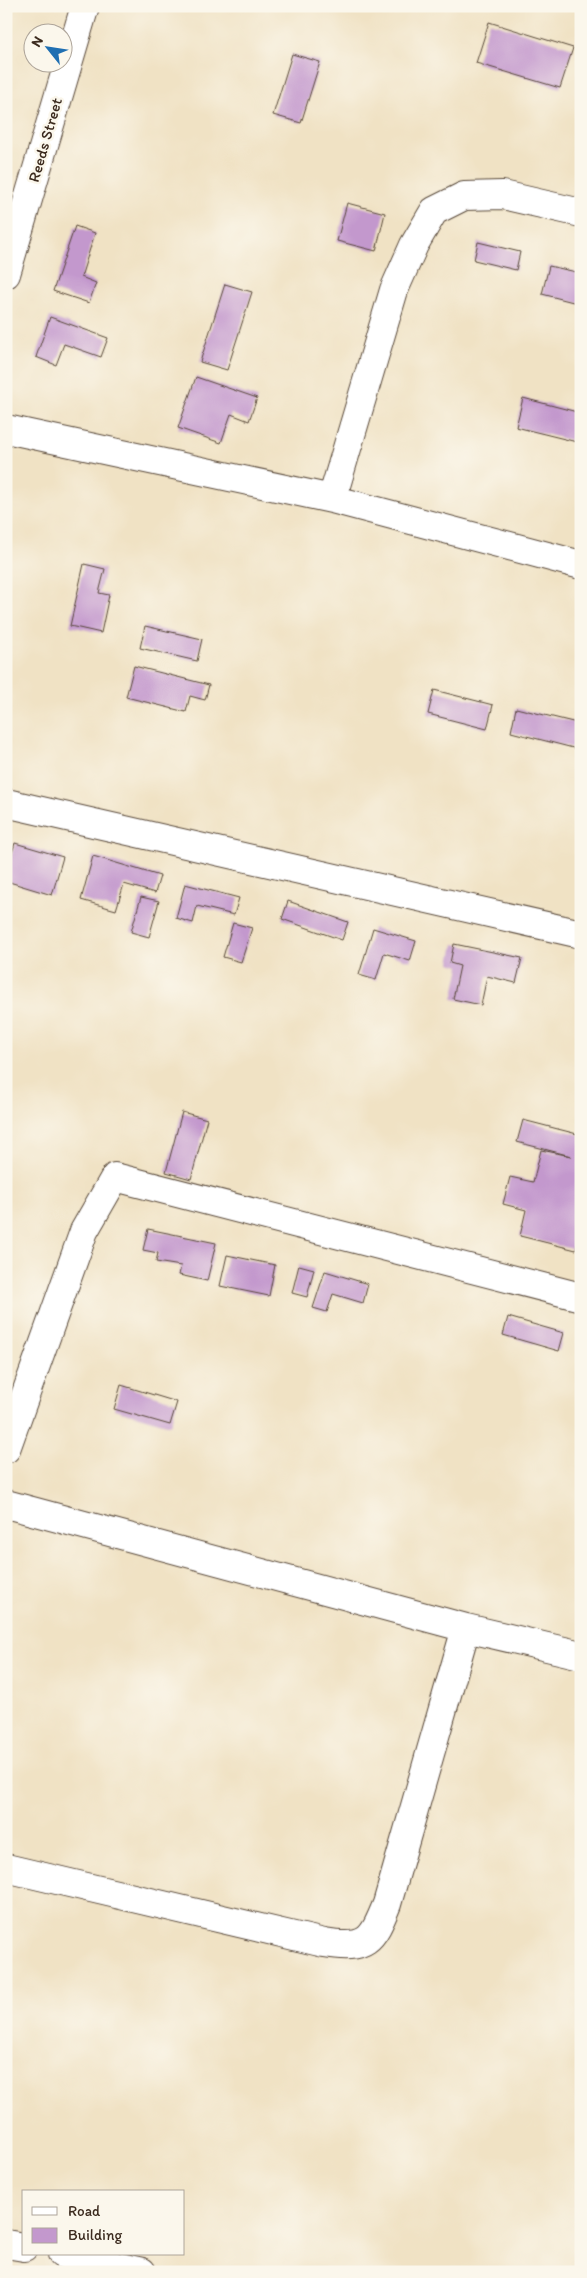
<svg xmlns="http://www.w3.org/2000/svg" width="587" height="2278" font-family="Itim,sans-serif">
<rect width="100%" height="100%" fill="#fbf7ec"/>
<filter id="ink" filterUnits="userSpaceOnUse"><feTurbulence type="fractalNoise" baseFrequency=".02" numOctaves="2"/><feDisplacementMap in="SourceGraphic" scale="10" xChannelSelector="R" yChannelSelector="G"/><feConvolveMatrix kernelMatrix="1 2 1 2 8 2 1 2 1" color-interpolation-filters="sRGB"/></filter>
<filter id="wash" filterUnits="userSpaceOnUse"><feTurbulence type="fractalNoise" baseFrequency=".0096" numOctaves="4" result="noise"/><feDisplacementMap in="SourceGraphic" scale="20" xChannelSelector="R" yChannelSelector="G"/><feGaussianBlur stdDeviation="1.12" result="paint"/><feColorMatrix in="noise" values="0 0 0 0 0 0 0 0 0 0 0 0 0 0 0 0 0 1.4 0 .05"/><feComposite in="paint" operator="in"/></filter>
<g filter="url(#wash)">
<rect width="100%" height="100%" fill="#f0e2c4"/>
<g id="blocks">
<!-- building -->
<path fill="#c398cd" d="M489,22L573,48L560,88L476,63Z
M292,54L320,62L301,123L273,115Z
M347,203L385,213L376,251L337,241Z
M75,226L95,233L81,277L96,283L89,303L53,291Z
M478,242L520,252L516,270L474,260Z
M549,266L581,273V304L542,294Z
M225,284L252,292L227,370L200,362Z
M50,317L108,338L101,357L64,344L56,365L36,357Z
M196,377L257,398L249,421L231,414L221,443L178,428Z
M523,398L581,413V443L516,427Z
M84,564L105,569L99,593L109,595L101,633L70,626Z
M145,626L202,639L197,661L140,648Z
M134,666L209,685L205,700L190,696L186,712L126,697Z
M434,690L493,705L487,729L428,714Z
M516,708L581,724V750L511,732Z
M15,843L63,857L52,895L6,881V873Z
M93,856L160,876L155,893L124,884L116,910L81,900Z
M185,884L239,898L234,915L197,906L193,923L176,918Z
M141,897L159,901L149,937L131,932Z
M288,901L348,922L342,940L282,919Z
M233,923L252,928L241,962L223,957Z
M373,928L416,941L410,961L384,953L376,980L359,975Z
M454,944L522,958L516,983L487,976L481,1005L453,999L460,966L450,963Z
M182,1112L207,1119L191,1179L166,1172Z
M523,1120L581,1135V1229L576,1250L520,1236L526,1210L503,1204L510,1177L533,1182L541,1150L571,1156L517,1142Z
M148,1229L216,1243L207,1281L179,1275L181,1266L156,1262L158,1253L143,1250Z
M227,1255L275,1265L269,1296L220,1286Z
M299,1265L314,1269L307,1297L292,1293Z
M325,1271L368,1284L363,1303L333,1294L327,1312L313,1308Z
M508,1317L564,1333L559,1351L503,1335Z
M121,1385L177,1402L170,1425L114,1409Z"/>
</g>
</g>
<g filter="url(#ink)">
<use href="#blocks" fill-opacity="0" stroke="#564637" stroke-width="1"/>
<g fill="none" stroke-linecap="round" stroke-linejoin="round">
<!-- minor casing -->
<g stroke="#564637" stroke-width="30">
<path id="minor" d="M6,274L85,6
M6,429L332,499L581,565
M332,499L394,290L414,245L434,211L464,196L503,195L581,213
M6,803L581,934
M6,1449L84,1231L115,1177L581,1297
M6,1504L466,1628L581,1655
M6,1868L324,1943C367,1950 372,1941 387,1904L466,1628
M6,2244L24,2247
M62,2254L142,2272"/>
</g>
<!-- minor -->
<use href="#minor" stroke="#fff" stroke-width="28"/>
</g>
</g>
<g text-anchor="middle" dominant-baseline="central" stroke-width="5" stroke-linejoin="round" paint-order="stroke">
<!-- street labels -->
<g font-size="16" fill="#3b2a1e" stroke="#fbf7ec">
<text transform="translate(45 140) rotate(-74)">Reeds Street</text>
</g>
</g>
<!-- margin -->
<rect width="587" height="2278" fill="none" stroke="#fbf7ec" stroke-width="25"/>
<!-- legend -->
<rect x="22" y="2190" width="162" height="65" fill="#fbf7ec" stroke="#aea59a"/>
<rect x="32" y="2207" width="25" height="8" fill="#ffffff" stroke="#aea59a"/>
<text x="68" y="2216" font-size="15" fill="#3b2a1e">Road</text>
<rect x="32" y="2228" width="25" height="15" fill="#c398cd" stroke="#aea59a"/>
<text x="68" y="2240" font-size="15" fill="#3b2a1e">Building</text>
<!-- north arrow -->
<g transform="translate(48 48) rotate(300)"><circle r="24" fill="#fbf7ec" stroke="#aea59a"/>
<path d="M0-4L9 19L0 12L-9 19Z" fill="#1f6fb2"/>
<text y="-8" font-size="14" font-weight="bold" text-anchor="middle" fill="#3b2a1e">N</text>
</g>
</svg>
